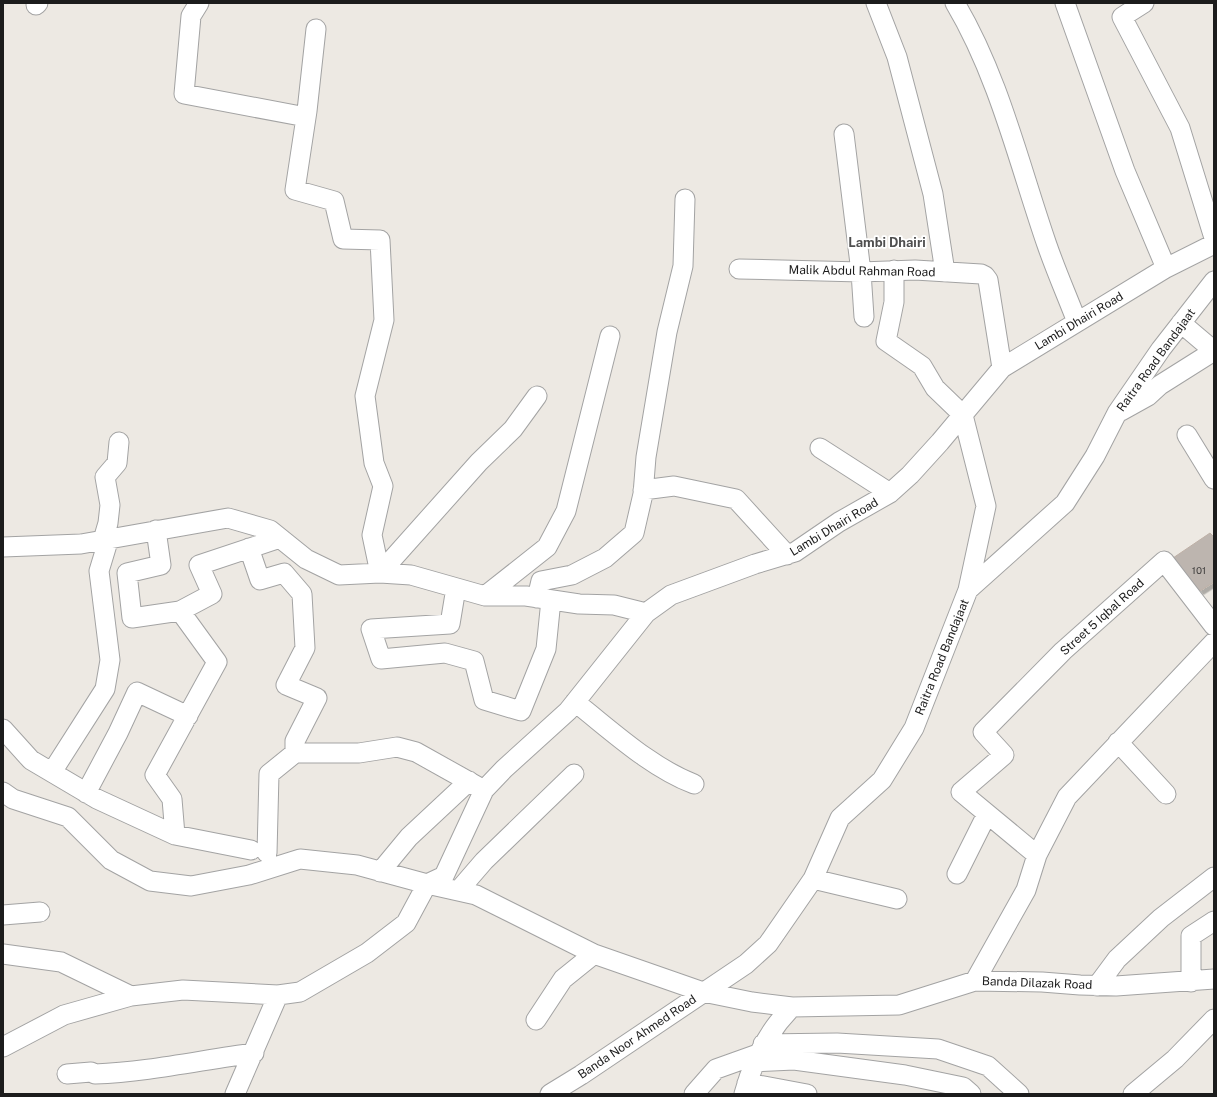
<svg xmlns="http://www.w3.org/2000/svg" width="1217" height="1097" font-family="'Public Sans',sans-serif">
<defs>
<filter id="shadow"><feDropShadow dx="3.5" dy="3.5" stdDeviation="0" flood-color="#0004"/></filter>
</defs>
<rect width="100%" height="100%" fill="#ede9e3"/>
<!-- building -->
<path fill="#bdb5af" stroke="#beb0a6" filter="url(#shadow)" d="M1210,533L1214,537V582L1200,591L1173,558Z"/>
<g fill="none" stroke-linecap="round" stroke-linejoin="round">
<!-- minor casing -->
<g stroke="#a3a3a3" stroke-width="21">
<path id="minor" d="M199,3L191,16L184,94L306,117
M876,3L897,57L933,194L945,272
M955,3C999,77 1019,164 1047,245C1056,271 1067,296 1077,322
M1065,3L1125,171L1166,268
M1144,3L1122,17L1180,128L1214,238
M36,5L38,3
M316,29L307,111L295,190L334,201L343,239L380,240L384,320L365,396L374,463L383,486L372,535L380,573
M844,134L861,272L864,317
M739,269L861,272L915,270L981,274L985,276L988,280L1002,368
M894,270V302L886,341L922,366L935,388L963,415L986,506L968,590
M1181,323L1214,351
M1121,411L1148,396L1160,385L1214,351
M1187,435L1214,479
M820,448L890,493
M643,490L674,486L736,499L787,555
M156,530L161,565L127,573L132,618L180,611L217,662L155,775L172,799L175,835
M103,540L108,523L110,505L105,477L117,463L119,442
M3,547L81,544L228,518L270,530L306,559L339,575L380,573L411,575L485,596H526L579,604L614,605L646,613
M249,548L260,580L284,573L302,594L305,648L286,685L317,698L295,741V753
M380,573L479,462L513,429L537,396
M456,588L450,624L371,629L381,659L445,653L474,661L484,700L521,711L546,649L551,600
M485,596L547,547L566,511L610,336
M537,598L541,581L572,575L605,558L634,533L643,494L646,457L667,332L683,266L685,199
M180,611L212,594L199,565L280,538
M575,702C612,731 650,767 694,784
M3,729L31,760L97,799L175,835L251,850
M1118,742L1166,794
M52,772L105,689L110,660L99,571L109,538
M3,792L13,799L68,817L111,860L150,881L191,886L249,875L300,859L357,865L427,884L476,895L594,954L703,992L752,1002L792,1007L899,1005L975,981L1042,982L1080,985L1116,986L1214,979
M86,793L118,733L137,692L188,716
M267,853L269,774L295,753H359L397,747L416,752L484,790
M1037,855L961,792L1004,755L983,732L1063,651L1164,561L1214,626
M380,872L409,837L469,781
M957,874L987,814
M813,879L897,899
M459,890L484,861L574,774
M3,915L40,912
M3,954L61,962L131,996L183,990L278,995
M975,981L1026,890L1037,855L1067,797L1214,642
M1191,982V936L1214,921
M1097,986L1117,959L1161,918L1214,877
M536,1020L563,979L594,954
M763,1044L837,1043L938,1049L988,1066L1019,1094
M3,1047L64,1015L131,996
M754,1062L794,1060L905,1075L963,1087L971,1094
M67,1074L91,1072L95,1074C148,1072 201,1060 254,1053
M747,1083L807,1094
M235,1094L278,995L300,992L367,953L406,923L427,884L444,876L484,790L504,769L568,711L646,613L671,595L755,564L795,552L839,522L890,493L910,475L940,442L1002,368L1166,268L1214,244
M550,1094L581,1075L746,964L768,944L813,879L840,818L882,780L914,728L968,590L1065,503L1095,456L1117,413L1161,349L1214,281
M694,1094L716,1069L758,1054
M744,1094C753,1060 767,1032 792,1007
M1133,1094L1175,1059L1214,1019"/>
</g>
<!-- minor -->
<use href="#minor" stroke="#fff" stroke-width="19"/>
</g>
<g text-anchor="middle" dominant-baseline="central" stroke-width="3.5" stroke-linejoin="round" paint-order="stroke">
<!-- number labels -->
<g font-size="10" fill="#444241">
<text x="1199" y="570">101</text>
</g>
<!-- street labels -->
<g font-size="12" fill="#1c1c1c" stroke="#fff">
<text transform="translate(862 271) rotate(1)">Malik Abdul Rahman Road</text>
<text transform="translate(1079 321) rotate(-31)">Lambi Dhairi Road</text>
<text transform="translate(1156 360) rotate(-54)">Raitra Road Bandajaat</text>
<text transform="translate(834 527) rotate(-31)">Lambi Dhairi Road</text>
<text transform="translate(1102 617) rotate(-42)">Street 5 Iqbal Road</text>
<text transform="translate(942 657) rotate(-68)">Raitra Road Bandajaat</text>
<text transform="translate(1037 983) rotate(2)">Banda Dilazak Road</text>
<text transform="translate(637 1037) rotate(-34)">Banda Noor Ahmed Road</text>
</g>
<!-- neighbourhood labels -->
<g font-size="13" font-weight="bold" fill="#4f4f4f" stroke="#fff">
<text x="887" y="242">Lambi Dhairi</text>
</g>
</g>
<!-- border -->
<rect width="1217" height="1097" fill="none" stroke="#1c1c1c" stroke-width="8"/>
</svg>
